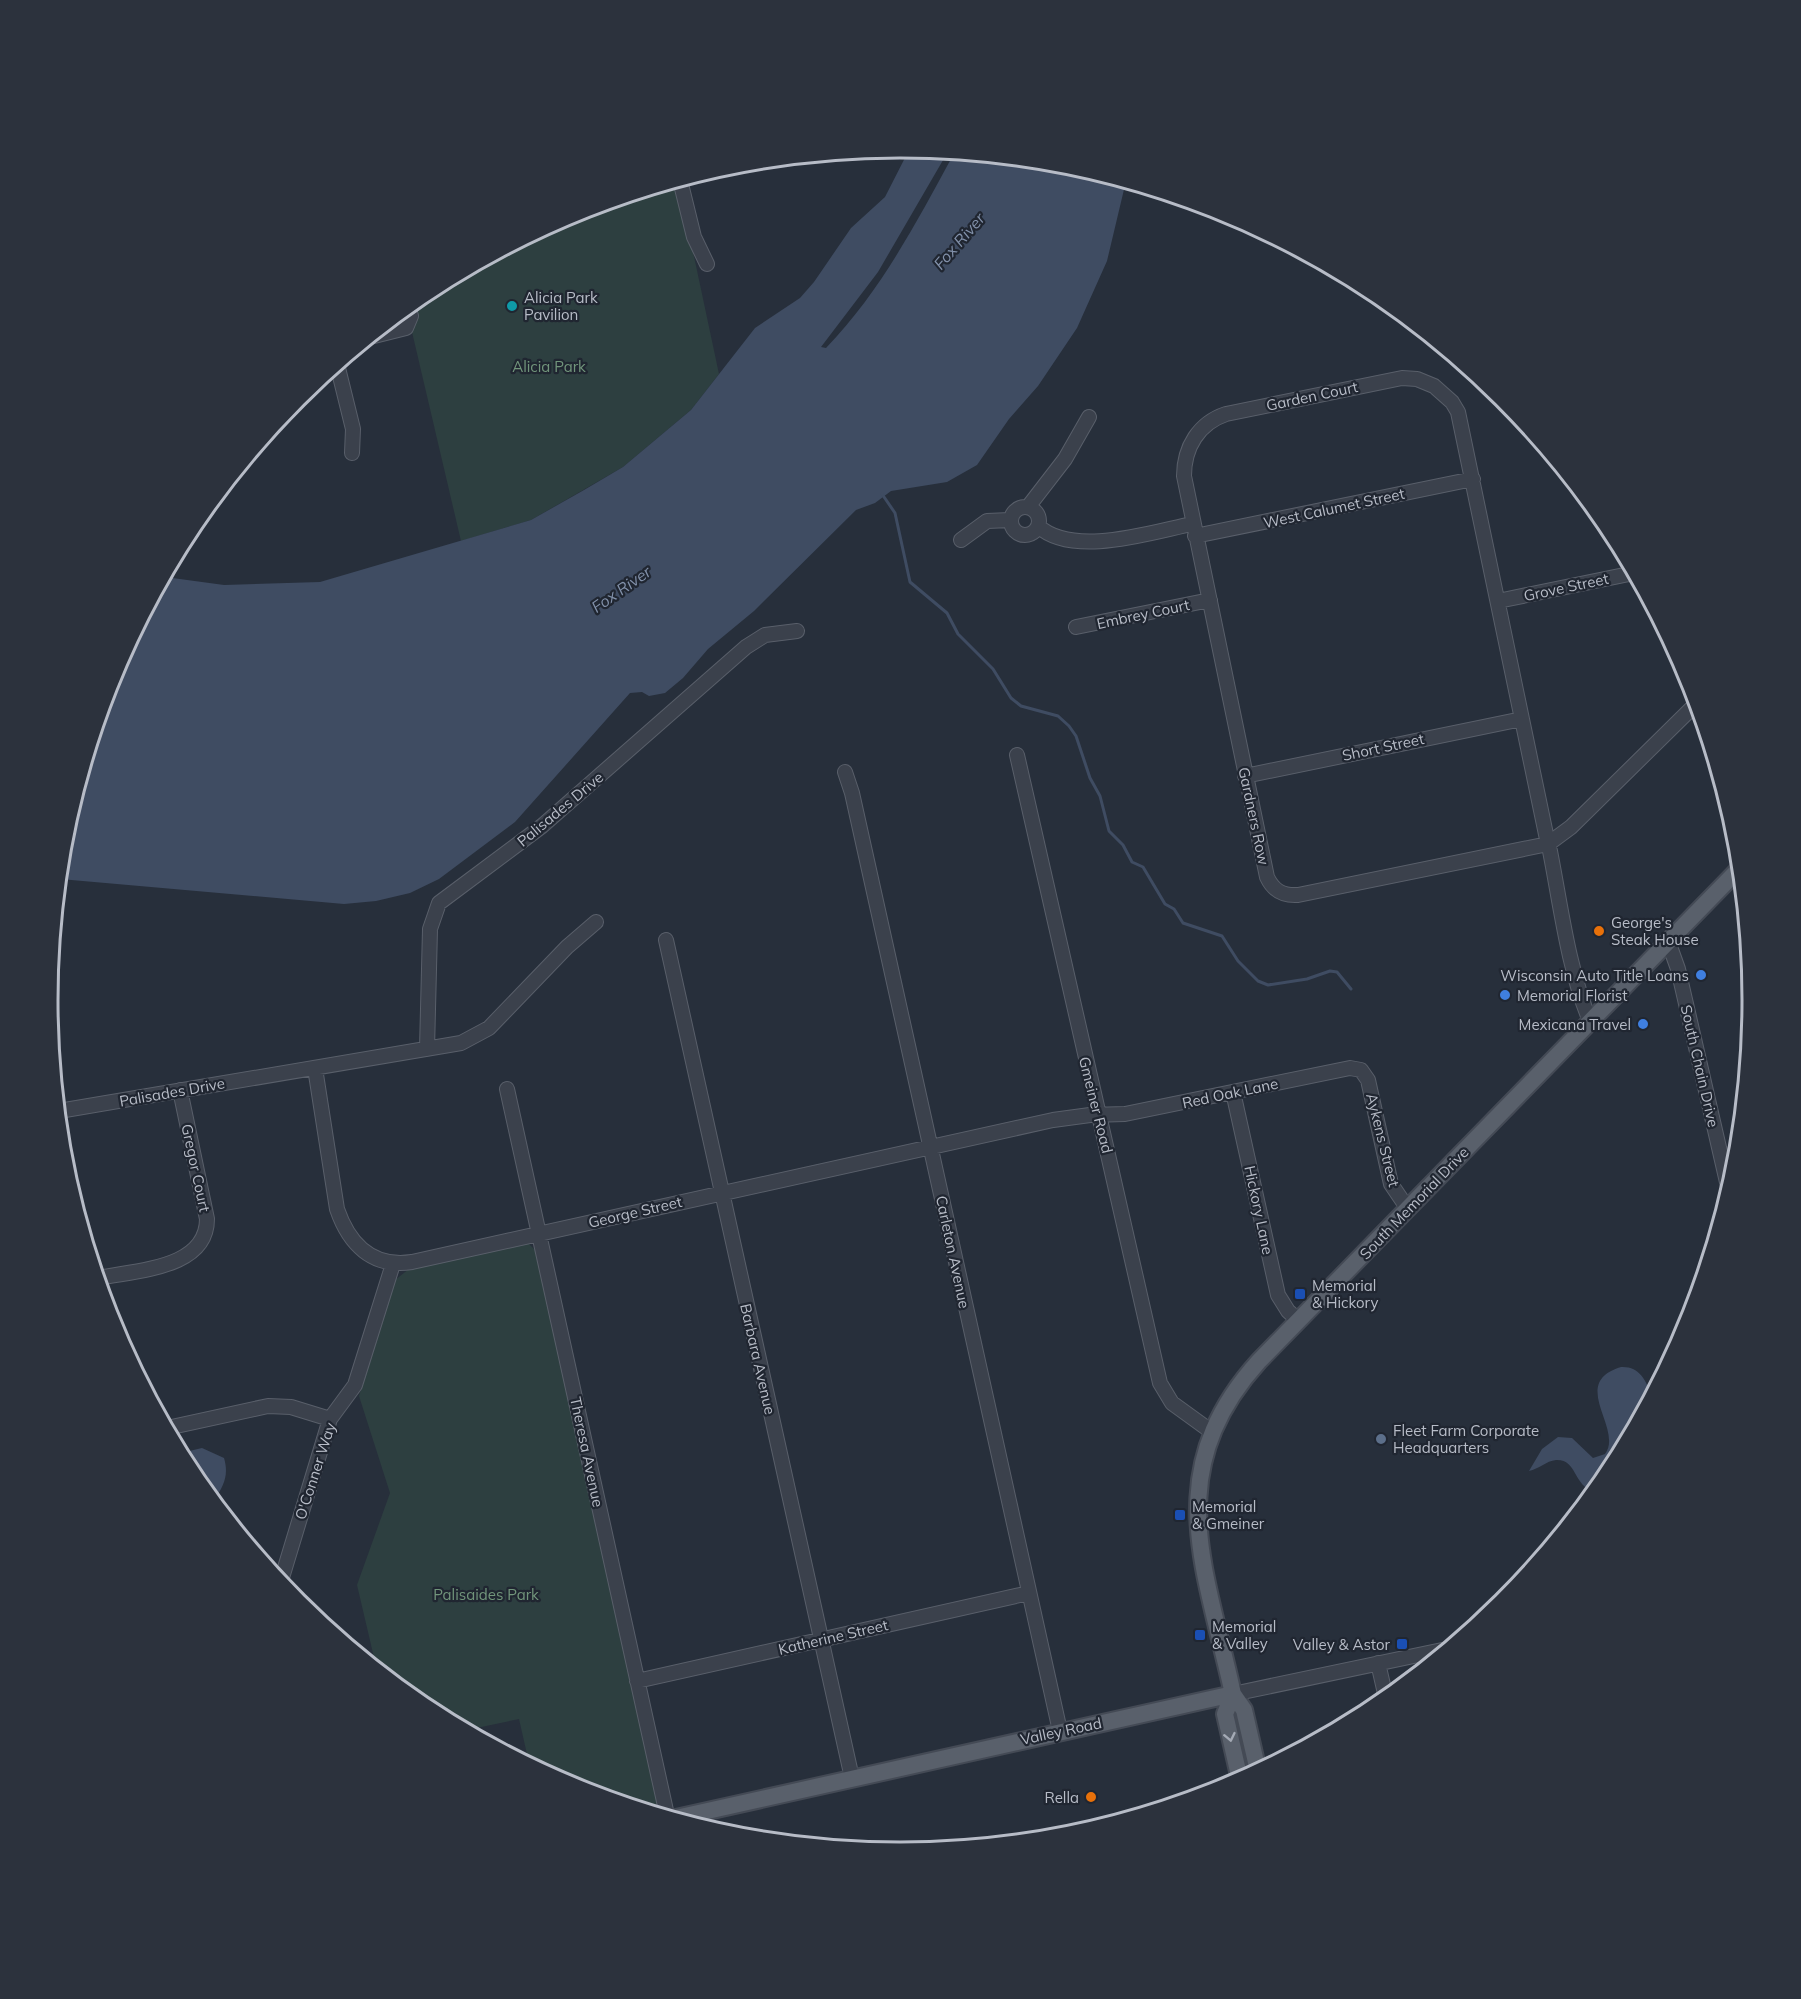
<svg xmlns="http://www.w3.org/2000/svg" width="1801" height="1999" font-family="Mulish,sans-serif">
<rect width="100%" height="100%" fill="#272f3b"/>
<!-- green -->
<path fill="#2d3f40" d="M678,181L719,374L691,410L623,467L531,520L461,541L412,332L416,316L415,300L427,290L575,212Z
M528,1243L535,1250L658,1803L657,1812L574,1787L529,1763L519,1719L467,1730L427,1708L376,1666L357,1585L390,1493L359,1396L395,1280L409,1269Z"/>
<!-- water -->
<path fill="#3f4c62" fill-rule="evenodd" d="M910,148L1067,163L1126,181L1107,261L1077,328L1038,386L1009,419L977,465L947,482L891,491L875,503L856,510L754,611L708,649L683,678L665,693L649,696L642,692L630,693L515,822L439,879L410,893L376,901L344,904L60,879L64,833L113,673L165,577L224,585L320,582L531,520L584,490L623,467L691,410L755,328L800,298L814,282L851,228L885,197ZM946,155L952,157C915,225 880,292 826,348L821,347L878,272Z
M1621,1367C1639,1366 1646,1380 1651,1395L1609,1473L1594,1492C1573,1485 1577,1459 1556,1460C1546,1461 1539,1469 1529,1471L1542,1449L1558,1437L1572,1438L1593,1458L1605,1454C1624,1429 1568,1383 1621,1367Z
M202,1448L224,1458C229,1475 224,1486 214,1500L191,1473L181,1453Z"/>
<g fill="none" stroke-linecap="round" stroke-linejoin="round">
<!-- stream -->
<path stroke="#3f4c62" stroke-width="3" d="M882,494L895,513L910,582L947,613L958,634L993,669L1011,698L1021,706L1058,716L1069,726L1076,736L1090,778L1100,796L1109,831L1123,845L1132,862L1143,867L1165,904L1174,909L1183,923L1222,936L1238,961L1258,981L1268,985L1307,979L1330,971L1337,972L1351,989"/>
<!-- minor casing -->
<g stroke="#595f6a" stroke-width="16">
<path id="minor" d="M680,180L694,237L707,264
M370,337L406,328L411,316L408,306
M337,364L353,429L352,453
M1011 521a14 14 0 1 1 28 0a14 14 0 1 1-28 0Z
M1028,507L1065,459L1089,417
M1038,526C1073,558 1152,532 1192,524
M1195,536L1473,479
M961,540L987,521L1010,520
M1498,601L1634,573
M1076,627L1210,600
M1017,755L1160,1383L1172,1403L1212,1432
M845,772L852,793L1060,1731
M1245,776L1522,719
M666,940L852,1778
M1668,941L1678,969L1729,1191
M1590,1021C1568,968 1561,907 1550,851L1548,844L1458,412L1452,402L1434,386L1417,379L1402,378L1226,414C1199,423 1184,447 1184,476L1267,877C1273,890 1282,896 1298,895L1548,844L1571,827L1697,703
M427,1049L430,929L439,903L542,826L746,647L765,635L797,631
M315,1068L337,1209C349,1244 372,1268 412,1262L1053,1120L1090,1115L1125,1114L1350,1068L1361,1070L1368,1080L1391,1184L1408,1209
M507,1089L667,1815
M1233,1092L1278,1295L1288,1311L1299,1321
M59,1111L461,1043L489,1028L567,947L596,922
M99,1278C136,1270 207,1269 207,1219L180,1090
M167,1428L268,1406L291,1407L330,1419
M281,1581L330,1419L355,1385L393,1264
M1378,1663L1386,1698
M637,1681L1029,1593
M1233,1694L1447,1649"/>
</g>
<!-- major casing -->
<g stroke="#444a55" stroke-width="20">
<path id="major" d="M1233,1694L1225,1714L1240,1780
M1258,1771L1244,1710L1233,1694C1205,1566 1160,1471 1259,1361L1740,868
M676,1818L1233,1694"/>
</g>
<!-- minor -->
<use href="#minor" stroke="#3b414c" stroke-width="14"/>
<!-- major -->
<use href="#major" stroke="#59606b" stroke-width="16"/>
</g>
<!-- one-way arrows -->
<defs><path id="oneway-chevron" d="M-2-3.5L2.5 0L-2 3.5" fill="none" stroke-width="1.6" stroke-linecap="round" stroke-linejoin="round" transform="scale(1.5)"/></defs>
<use stroke="#a4aab5" href="#oneway-chevron" transform="translate(1230 1737) rotate(78)"/>
<!-- markers -->
<circle fill="#0f9aa8" stroke="#202631" stroke-width="2" cx="512" cy="306" r="6"/>
<g fill="#e8710a" stroke="#202631" stroke-width="2">
<circle cx="1599" cy="931" r="6"/>
<circle cx="1091" cy="1797" r="6"/>
</g>
<g fill="#3f7fe0" stroke="#202631" stroke-width="2">
<circle cx="1701" cy="975" r="6"/>
<circle cx="1505" cy="995" r="6"/>
<circle cx="1643" cy="1024" r="6"/>
</g>
<g fill="#1a4fb4" stroke="#202631" stroke-width="2">
<rect x="1294" y="1288" width="12" height="12" rx="3"/>
<rect x="1174" y="1509" width="12" height="12" rx="3"/>
<rect x="1194" y="1629" width="12" height="12" rx="3"/>
<rect x="1396" y="1638" width="12" height="12" rx="3"/>
</g>
<circle fill="#5c6f8a" stroke="#202631" stroke-width="2" cx="1381" cy="1439" r="6"/>
<g text-anchor="middle" dominant-baseline="central" stroke-width="4.5" stroke-linejoin="round" paint-order="stroke">
<!-- poi labels -->
<g font-size="15" fill="#b7bcc7" stroke="#202631" text-anchor="start">
<text x="524" y="297">Alicia Park<tspan x="524" dy="17">Pavilion</tspan></text>
<text x="1611" y="922">George's<tspan x="1611" dy="17">Steak House</tspan></text>
<text x="1689" y="975" text-anchor="end">Wisconsin Auto Title Loans</text>
<text x="1517" y="995">Memorial Florist</text>
<text x="1631" y="1024" text-anchor="end">Mexicana Travel</text>
<text x="1312" y="1285">Memorial<tspan x="1312" dy="17">&amp; Hickory</tspan></text>
<text x="1393" y="1430">Fleet Farm Corporate<tspan x="1393" dy="17">Headquarters</tspan></text>
<text x="1192" y="1506">Memorial<tspan x="1192" dy="17">&amp; Gmeiner</tspan></text>
<text x="1212" y="1626">Memorial<tspan x="1212" dy="17">&amp; Valley</tspan></text>
<text x="1390" y="1644" text-anchor="end">Valley &amp; Astor</text>
<text x="1079" y="1797" text-anchor="end">Rella</text>
</g>
<!-- park labels -->
<g font-size="15" fill="#71957b" stroke="#202631">
<text x="549" y="366">Alicia Park</text>
<text x="486" y="1594">Palisaides Park</text>
</g>
<!-- street labels -->
<g font-size="15" fill="#b7bcc7" stroke="#202631">
<text transform="translate(1312 396) rotate(-12)">Garden Court</text>
<text transform="translate(1334 508) rotate(-12)">West Calumet Street</text>
<text transform="translate(1566 587) rotate(-12)">Grove Street</text>
<text transform="translate(1143 614) rotate(-12)">Embrey Court</text>
<text transform="translate(1383 747) rotate(-12)">Short Street</text>
<text transform="translate(560 809) rotate(-40)">Palisades Drive</text>
<text transform="translate(1254 816) rotate(78)">Gardners Row</text>
<text transform="translate(1700 1066) rotate(77)">South Chain Drive</text>
<text transform="translate(172 1092) rotate(-10)">Palisades Drive</text>
<text transform="translate(1230 1093) rotate(-12)">Red Oak Lane</text>
<text transform="translate(1096 1105) rotate(76)">Gmeiner Road</text>
<text transform="translate(1383 1140) rotate(76)">Aykens Street</text>
<text transform="translate(196 1168) rotate(78)">Gregor Court</text>
<text transform="translate(1414 1203) rotate(-46)">South Memorial Drive</text>
<text transform="translate(1259 1210) rotate(78)">Hickory Lane</text>
<text transform="translate(635 1212) rotate(-13)">George Street</text>
<text transform="translate(953 1252) rotate(78)">Carleton Avenue</text>
<text transform="translate(758 1359) rotate(77)">Barbara Avenue</text>
<text transform="translate(587 1452) rotate(78)">Theresa Avenue</text>
<text transform="translate(315 1471) rotate(-72)">O'Conner Way</text>
<text transform="translate(833 1637) rotate(-13)">Katherine Street</text>
<text transform="translate(1061 1731) rotate(-12)">Valley Road</text>
</g>
<!-- water labels -->
<g font-size="16" font-style="italic" fill="#8291aa" stroke="#202631">
<text transform="translate(959 241) rotate(-49)">Fox River</text>
<text transform="translate(621 589) rotate(-35)">Fox River</text>
</g>
</g>
<!-- crop -->
<path d="M0 0H1801V1999H0ZM58 1000a842 842 0 1 1 1684 0a842 842 0 1 1-1684 0Z" fill="#2c323d" fill-rule="evenodd"/>
<path fill="none" stroke="#b7bcc7" stroke-width="3" d="M58 1000a842 842 0 1 1 1684 0a842 842 0 1 1-1684 0Z"/>
</svg>
